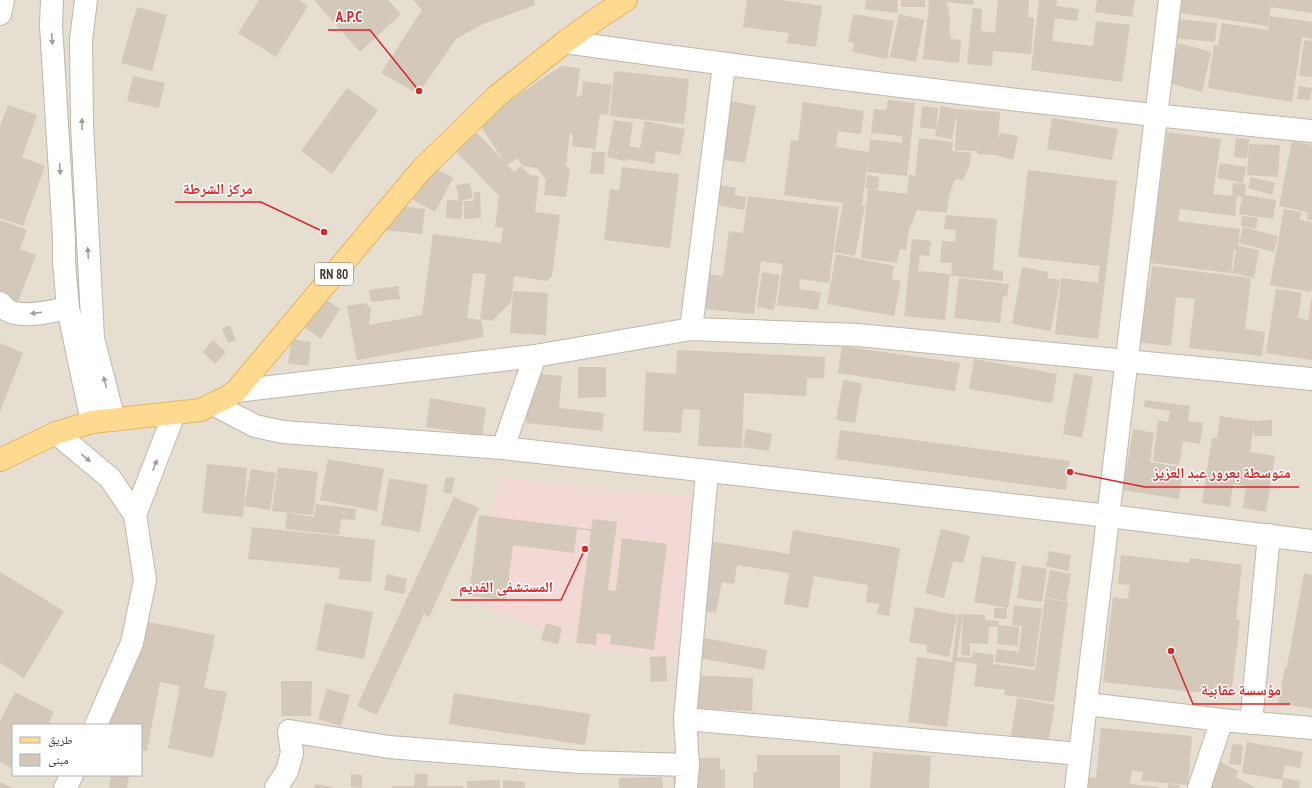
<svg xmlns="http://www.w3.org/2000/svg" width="1312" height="788" font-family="'PT Sans Narrow','Noto Naskh Arabic',sans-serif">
<rect width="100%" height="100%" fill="#f2ede3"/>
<!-- residential -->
<path fill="#e6ded1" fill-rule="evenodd" d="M0,0H1312V788H0ZM13,725H141V775H13Z"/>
<!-- medical -->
<path fill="#f3d9d6" d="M499,477L692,497L679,659L591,649L471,602Z"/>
<!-- building -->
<path fill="#d3c8b9" d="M259,0H299L308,6L276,57L238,33Z
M314,0H388L401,14L360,52Z
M413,0H534L535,5L483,24L456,39L418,94L381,73L422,10Z
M747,0H782L822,6L816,47L787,43L789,33L743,27Z
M866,0H898L897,13L865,9Z
M901,0H925V7H901Z
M928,0H974L973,5L947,2L950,17L949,29L951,39L961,40L959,63L923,59L929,5Z
M998,0H1029L1028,17L1034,18L1031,54L993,51L992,66L967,64L973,8L982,9L981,31L995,33Z
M1039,0H1057L1056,6L1079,9L1077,21L1055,18L1052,41L1093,46L1096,21L1130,25L1122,82L1031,70Z
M1097,0H1135L1132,17L1095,12Z
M1176,0H1312V13L1271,7L1268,26L1174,12Z
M137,7L167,15L152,71L121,63Z
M853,14L894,21L887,59L852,52L854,43L848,42Z
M899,14L924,20L916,62L890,57Z
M1270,16L1312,22V39L1302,37L1292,102L1208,88L1214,45L1218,46L1222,23L1268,30Z
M1178,19L1217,23L1215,42L1176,38Z
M1304,40L1312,41V77L1299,76Z
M1178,43L1211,52L1202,92L1169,83Z
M561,66L580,68L576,98L582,94L583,81L612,85L608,115L600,114L595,149L572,146L573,136L570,132L566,165L570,170L566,197L544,195L546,180L537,168L522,166L518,158L507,165L514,172L521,166L530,175L539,176L535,212L560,215L552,276L547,281L514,276L511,302L492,321L480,319L486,274L473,273L467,318L481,320L484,337L357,360L347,306L366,303L371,309L369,325L422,315L433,234L501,243L503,228L495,227L499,196L452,147L466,133L478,134L503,160L478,122Z
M614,71L689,79L684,124L610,116Z
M133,76L165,83L159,108L127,101Z
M1299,86L1312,88L1310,100L1297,99Z
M347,88L378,110L332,174L301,151Z
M888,100L915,103L907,176L867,172L868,158L862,205L865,206L855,256L834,252L843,203L784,195L791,140L798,141L803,102L864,111L861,134L838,131L836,147L869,152L870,139L902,143V136L871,133L874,109L886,110Z
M730,101L756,106L745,163L709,157Z
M8,105L37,115L22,157L45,166L23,226L0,218V126Z
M922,106L938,108L936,129L920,128Z
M941,106L957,109L1000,112L998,141L1000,133L1018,136L1013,160L996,155L978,154L977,151L955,150L957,112L952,139L935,136Z
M1052,118L1118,129L1112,160L1047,149Z
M614,120L633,123L629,146L640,148L645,121L685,129L680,155L656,151L654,164L626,159V161L607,157Z
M1167,132L1221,139L1213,194L1232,196L1233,183L1246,184L1245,195L1276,200L1273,219L1239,214L1242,197L1237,196L1235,216L1180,209L1178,221L1240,229L1238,247V246L1259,250L1254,278L1232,273L1236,250H1234L1231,273L1150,263Z
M919,138L953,142L952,151L971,153L970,164L963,180L955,179L949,195L947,213L917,210L909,230L906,250L900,249L897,263L861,258L868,189L907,194L909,174L915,176Z
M1236,138L1249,139L1247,158L1234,157Z
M1292,141L1312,145V220L1307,219L1308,212L1279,206Z
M1249,144L1280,145L1278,177L1247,175Z
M592,152H605L604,174H590Z
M424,162L453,178L435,212L406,196Z
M1220,163L1246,167L1243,183L1217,178Z
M622,167L679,174L670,248L604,240L610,189L619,190Z
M1028,170L1117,181L1098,339L1055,334L1061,278L1098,283L1100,266L1018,257Z
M867,175L879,177L878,190L865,188Z
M1251,177L1275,183L1272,195L1248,188Z
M470,183L473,198L459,201L456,185Z
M715,184L736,188L734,195L746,197L744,210L712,204Z
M474,192H480L481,218L464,219V201H474Z
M748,196L839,207L829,283L800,279L799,289L821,292L818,310L777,305L783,264L761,261L754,314L695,308L700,273L723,276L729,231L743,233Z
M447,200L463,201L461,219L446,218Z
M387,205L425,209L422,234L384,230Z
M1284,209L1301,212L1300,220L1312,222V285L1311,292L1270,285Z
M946,215L997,219L993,270L1003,271V281L951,276L952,263L940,262L942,241L955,242L956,230L944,229Z
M1242,216L1258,218L1256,229L1241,226Z
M0,220L27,230L20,249L36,255L16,307L0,301Z
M1243,227L1278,236L1274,252L1239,243Z
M912,239L931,241L929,256L920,255L918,271L950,274L945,320L904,316Z
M836,254L894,266L892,279L901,281L894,316L827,304Z
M1152,266L1251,278L1245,329L1265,332L1262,356L1189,348L1195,299L1176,297L1171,346L1137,342L1143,288L1149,289Z
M1022,267L1048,272L1047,278L1060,280L1051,331L1012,324Z
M762,272L780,275L774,310L757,307Z
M959,278L1009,284L1007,297L1003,296L1000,323L954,318Z
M398,286L400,299L371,302L369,290Z
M1276,289L1302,293L1298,318L1308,320L1312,296V360L1266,353Z
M513,291L548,293L546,335L510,333Z
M325,299L340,309L321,339L305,328Z
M230,325L236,340L228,343L222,329Z
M292,339L311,342L308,366L288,363Z
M213,340L226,352L215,364L203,352Z
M0,343L23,353L0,412Z
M842,346L960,363L955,391L838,373Z
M677,350L825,357L824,378H807L806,396L744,393L742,448L698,446L700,410L683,409L681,433L643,431L646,372L676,374Z
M974,359L1057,374L1052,403L969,389Z
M578,367H606V397L578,398Z
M532,373L562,376L559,408L604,413L602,431L526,423Z
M1074,373L1093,377L1082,438L1063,434Z
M843,380L862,383L855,423L836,420Z
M430,398L486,408L482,436L426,427Z
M1145,400L1190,406L1188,421L1203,423L1200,444L1183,441L1179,465L1153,461L1158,420L1168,422L1170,411L1144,407Z
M1220,416L1254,421L1272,420V436H1254V425L1250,452L1275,456L1266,512L1243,508L1246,486L1233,484L1230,507L1202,503L1212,438H1217Z
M746,429L772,434L769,451L743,447Z
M1133,429L1154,433L1150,462L1184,468L1179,499L1123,490Z
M840,430L1070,461L1066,490L836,459Z
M328,459L384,469L377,511L320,500Z
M207,464L247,468L243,517L202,513Z
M278,467L318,472L313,515L272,511Z
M251,469L276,473L270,510L244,506Z
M446,477L455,478L451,494L443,492Z
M389,478L428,485L420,532L381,525Z
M454,497L479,508L429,617L424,614L377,715L357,706Z
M316,504L356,509L355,520L341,519L339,535L285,529L287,513L314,517Z
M479,515L591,529L593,519L617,522L608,590L616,591L622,538L667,544L654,650L610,644L611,635L597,633L596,645L576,643L591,531L577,529L574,553L513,545L506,600L469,596Z
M252,527L375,540L371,582L339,579L340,568L248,559Z
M941,529L970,536L963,563L953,561L944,598L925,593Z
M793,530L900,548L889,616L877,614L879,604L866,602L868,585L814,576L808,608L784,604L789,573L737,565L734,584L722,582L716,613L698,610L709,541L789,554Z
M1049,551L1071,555L1068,571L1046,566Z
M1121,555L1189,563L1190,558L1242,565L1236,619L1240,620L1231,696L1103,682L1113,597L1128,599L1130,585L1118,584Z
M982,556L1016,562L1008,608L974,602Z
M1022,565L1047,569L1042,602L1017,598Z
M1050,570L1071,574L1066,601L1045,597Z
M0,572L64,611L24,678L0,663Z
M1304,573L1312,575V709L1278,703L1285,667H1287Z
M387,574L407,579L404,594L384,590Z
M1045,598L1068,602L1054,702L1004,695L1005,690L974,686L977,664L956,661L947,727L908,722L917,657L952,662L958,614L963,615L957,657L972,658L973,652L994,655L993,664L1035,670Z
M325,603L373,612L364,659L316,650Z
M1014,605L1042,609L1034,667L995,662L997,649L1019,652L1022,626L1012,625Z
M915,607L957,615L949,657L926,652L927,645L909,642Z
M994,608H1007V619L994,618Z
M963,614L985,615V620L999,621V625L1019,627L1018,646L997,644L998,627L989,626L988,644L970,643V656L961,655Z
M128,618L215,635L204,688L227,692L213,758L168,748L180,686L160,682L147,751L141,750V725H107Z
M546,623L562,628L558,644L541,640Z
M699,637L767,650L764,670L695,657Z
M666,656L667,681L651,682L650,657Z
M690,675L753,678L752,711L689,708Z
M281,681H312L311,716H281Z
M327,689L350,695L341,726L318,719Z
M15,692L54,712L48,725H13V769L0,762V721Z
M454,693L590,714L585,745L449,724Z
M1017,698L1055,705L1048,743L1011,736Z
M1101,728L1192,736L1188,785L1141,781L1143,772L1132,771L1130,784L1159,787V788H1074L1075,776L1096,778Z
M1247,742L1303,752L1300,768L1285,765L1282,780L1242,773Z
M1232,744L1243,745L1241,765L1229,764Z
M1222,748L1225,749L1219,761L1238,771L1236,777L1254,787L1253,788H1200Z
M873,752L931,756L929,788H870Z
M757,755H840V788H753V772H757Z
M689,758H720V770L725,769V788H674L673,763Z
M351,774L362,775V788L351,787Z
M415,774H428L427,786H463V788H392V786H414Z
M111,775L129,776L127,788H109Z
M662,777L663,788H619V778Z
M1283,778L1300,781L1299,788H1282Z
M500,780V788H467V781Z
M503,780L525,782V788H503Z
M0,782L13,788H0Z
M315,784L332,787V788H314Z
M1168,784L1180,785L1179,788H1168Z"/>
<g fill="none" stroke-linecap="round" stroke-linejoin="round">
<!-- minor casing -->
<g stroke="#c0b7a9" stroke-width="24">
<path id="minor" d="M86,0L81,40L82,125L93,338L114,420
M0,14L3,0
M565,42C813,77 1062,107 1312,131
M0,303C2,305 5,308 7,310C22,319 52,311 68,308L64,262V238L51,25L52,0
M68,308L92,422
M691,329L724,65
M236,391L535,356L691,329L858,335L1312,379
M213,404L255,426L283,432L503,448L1109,516L1312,541
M56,433L110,478L135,515L174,414
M503,448L535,356
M707,472L685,719L1080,754
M1087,704L1222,720L1312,728
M685,719L688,765L686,788
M1251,723L1269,535
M96,725L132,643L145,580L135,515
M65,788L72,775
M276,788L287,771L292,753L289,731L389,747L580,762L688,765
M1076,788C1107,525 1138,263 1170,0
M1199,788L1222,720"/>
</g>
<!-- primary casing -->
<g stroke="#e3b560" stroke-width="24">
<path id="primary" d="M0,460L56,433L92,422L201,410L227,397L236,391L422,169L497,96L565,42L601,16L626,0"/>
</g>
<!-- minor -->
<use href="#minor" stroke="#fff" stroke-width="22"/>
<!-- primary -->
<use href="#primary" stroke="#fed990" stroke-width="22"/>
</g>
<!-- one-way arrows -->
<defs><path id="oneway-solid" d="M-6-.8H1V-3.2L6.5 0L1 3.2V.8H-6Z"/></defs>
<g fill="#a19e9a">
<use href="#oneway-solid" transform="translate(52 39) rotate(86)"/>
<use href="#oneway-solid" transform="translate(82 124) rotate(-91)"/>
<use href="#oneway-solid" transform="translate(60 169) rotate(86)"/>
<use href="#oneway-solid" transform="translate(88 253) rotate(-94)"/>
<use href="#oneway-solid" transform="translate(36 313) rotate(173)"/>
<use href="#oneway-solid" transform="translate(105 382) rotate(-104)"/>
<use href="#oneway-solid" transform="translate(86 458) rotate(40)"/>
<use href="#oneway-solid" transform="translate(155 465) rotate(-69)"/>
</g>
<g text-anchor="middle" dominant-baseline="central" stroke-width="3" stroke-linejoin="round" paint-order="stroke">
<!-- shield labels -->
<rect fill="#fff" stroke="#7b7671" stroke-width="1" x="315" y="263" width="38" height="22" rx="3"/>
<g font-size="13" font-weight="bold" fill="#433c34">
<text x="334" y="274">RN 80</text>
</g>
</g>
<!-- callouts -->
<path fill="none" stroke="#d62828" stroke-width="1.5" d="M419 91L370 30H328M324 232L261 202H175M1070 472L1145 487H1299M585 549L561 600H451M1171 651L1193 704H1290"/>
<g fill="#d62828" stroke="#fff" stroke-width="1.5">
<circle cx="419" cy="91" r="4"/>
<circle cx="324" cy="232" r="4"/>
<circle cx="1070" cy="472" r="4"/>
<circle cx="585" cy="549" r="4"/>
<circle cx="1171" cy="651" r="4"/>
</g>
<g font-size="15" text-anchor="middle" font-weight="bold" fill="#d62828" stroke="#fff" stroke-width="3" stroke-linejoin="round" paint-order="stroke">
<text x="349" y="22">A.P.C</text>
<text x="218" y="194">مركز الشرطة</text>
<text x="1222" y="478">متوسطة بعرور عبد العزيز</text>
<text x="506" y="592">المستشفى القديم</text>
<text x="1241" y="695">مؤسسة عقابية</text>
</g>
<!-- legend -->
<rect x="12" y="724" width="130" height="52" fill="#ffffff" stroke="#b4b1ae"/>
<rect x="20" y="737" width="20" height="6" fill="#fed990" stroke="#b4b1ae"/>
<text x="48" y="744" font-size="12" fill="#433c34">طريق</text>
<rect x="20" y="754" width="20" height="12" fill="#d3c8b9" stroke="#b4b1ae"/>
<text x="48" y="764" font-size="12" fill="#433c34">مبنى</text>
</svg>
